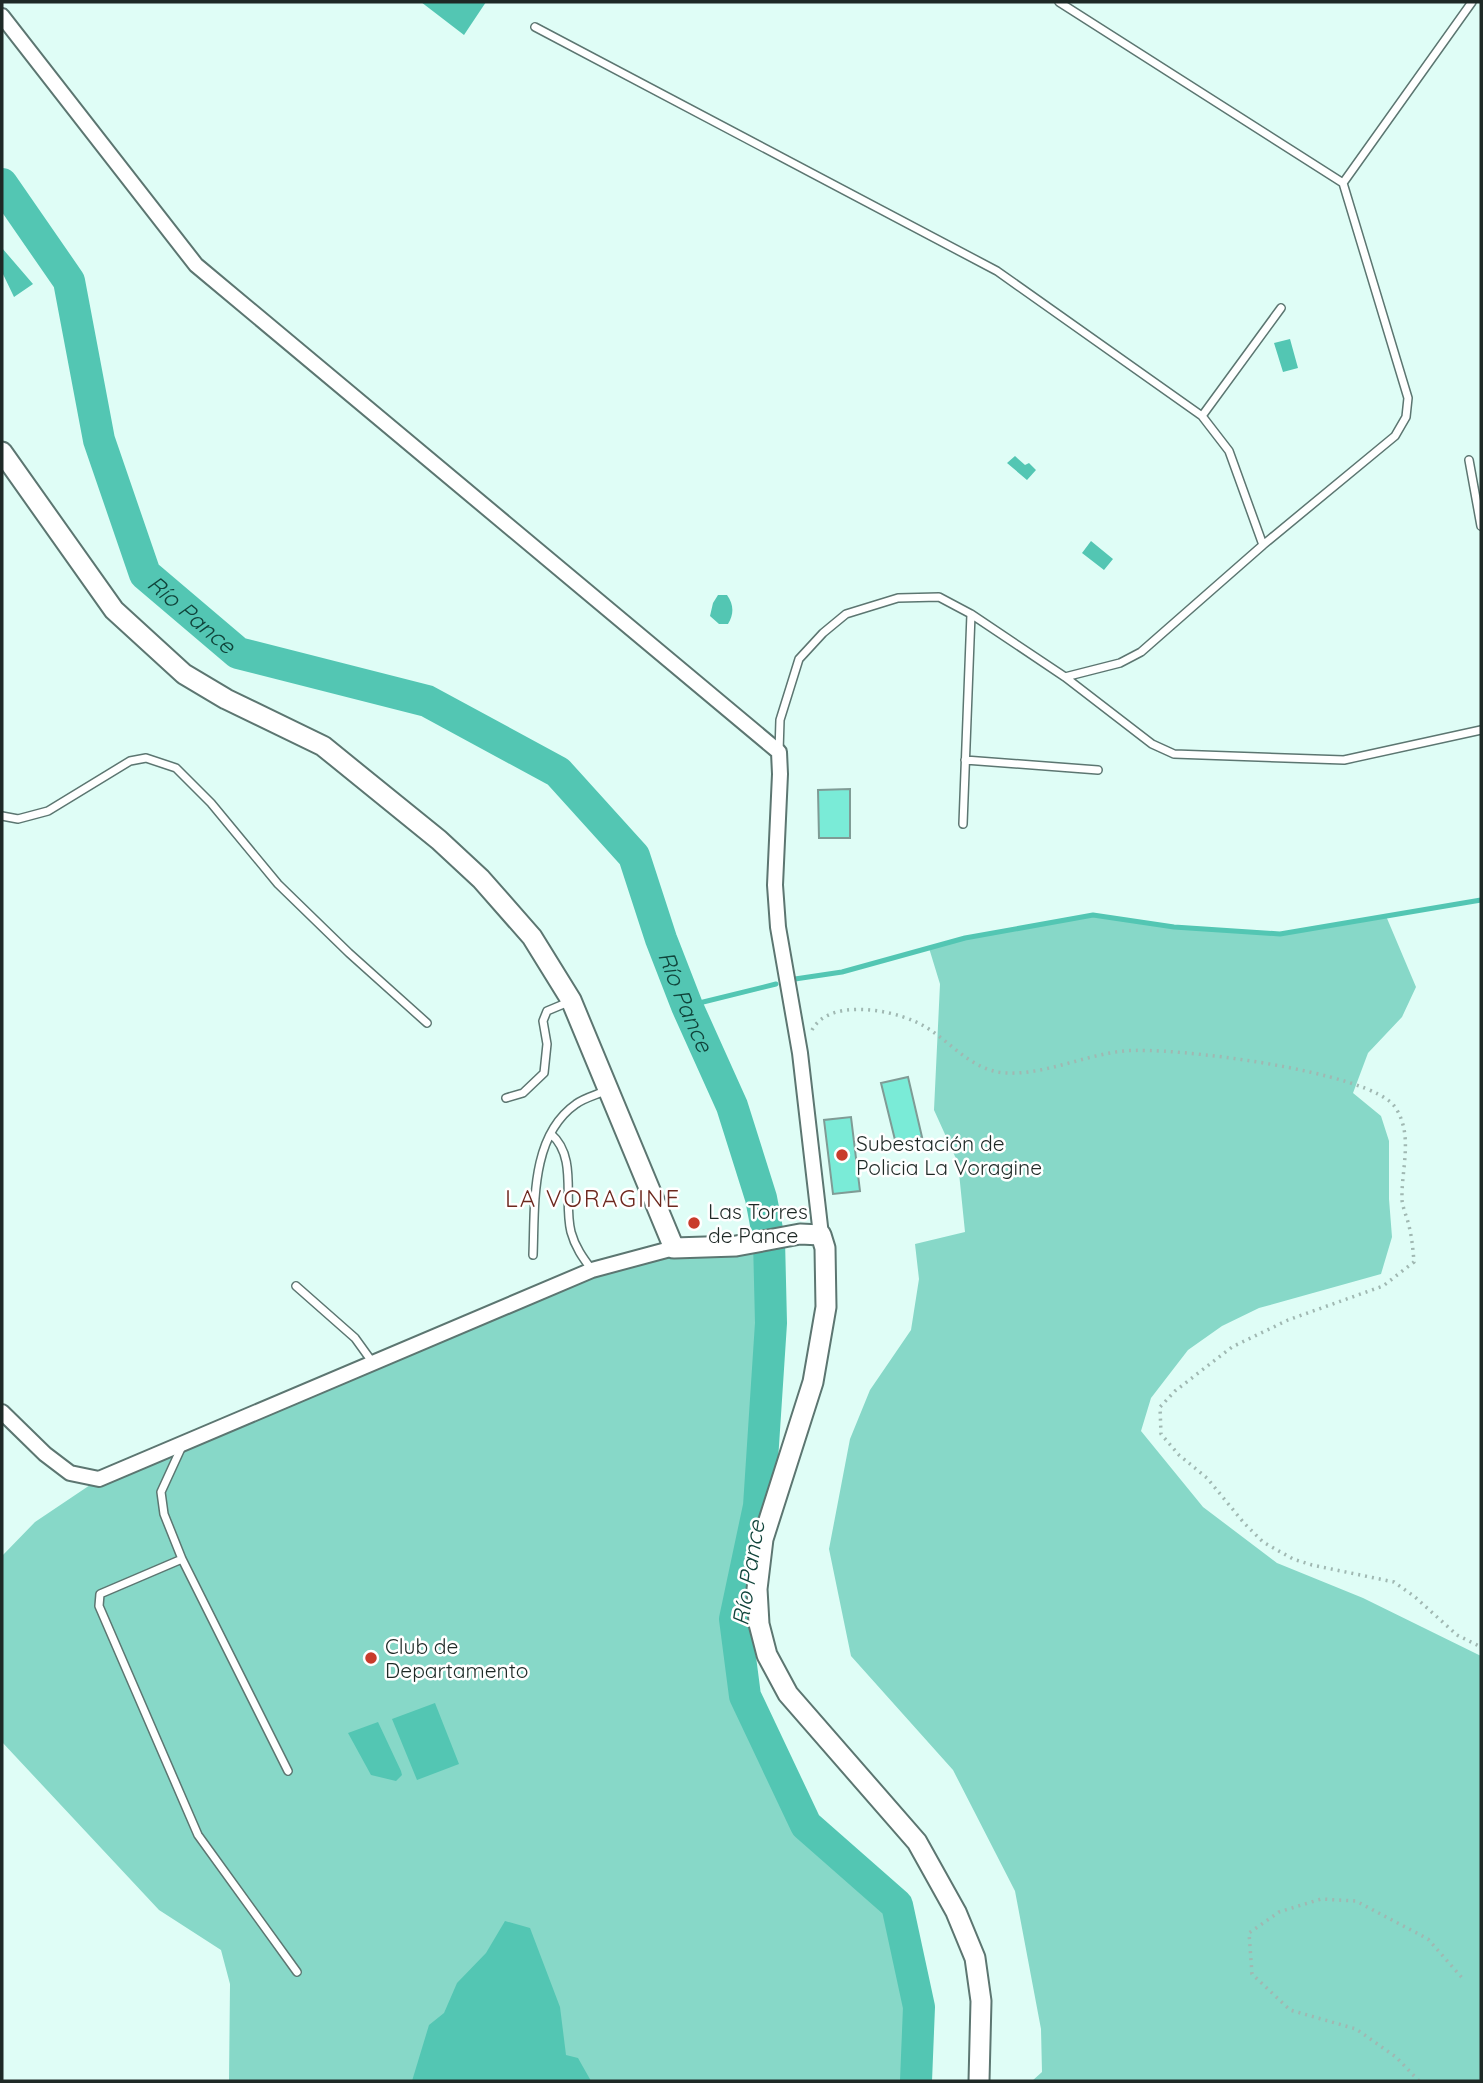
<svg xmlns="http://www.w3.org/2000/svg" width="1483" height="2083" font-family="Quicksand,sans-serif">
<rect width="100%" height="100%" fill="#dffdf6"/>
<!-- green -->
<path fill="#87d8c8" d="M1093,915L1174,927L1280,934L1386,916L1416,987L1402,1017L1368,1053L1353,1093L1381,1116L1389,1141V1199L1392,1237L1381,1274L1259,1308L1222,1326L1188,1350L1151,1398L1141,1431L1203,1507L1277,1563L1363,1598L1481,1656V2081H1032L1042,2072L1041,2029L1015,1891L953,1770L851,1656L829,1549L850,1439L870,1390L911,1330L919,1279L915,1244L965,1232L958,1163L934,1110L940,984L929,948L965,938Z
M769,1240L771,1323L759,1506L735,1619L745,1696L806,1825L897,1905L919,2007L916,2081H229L230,1984L221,1950L159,1910L2,1742V1556L35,1522L99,1479L592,1270L674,1248Z"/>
<!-- water -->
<path fill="#53c6b3" d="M421,2H486L464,35Z
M2,248L33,284L14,297L2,272Z
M1290,339L1298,368L1283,372L1274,343Z
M1015,456L1025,465L1029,463L1036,470L1027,480L1007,463Z
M1091,541L1113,559L1104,570L1082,553Z
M718,595H727C734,605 734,614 728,624H719L710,616L713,603Z
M435,1703L459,1764L417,1780L392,1719Z
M378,1722L401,1771L402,1775L396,1781L371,1775L348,1733Z
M505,1921L530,1928L560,2007L566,2055L578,2058L591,2081H412L429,2025L444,2013L457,1983L486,1953Z"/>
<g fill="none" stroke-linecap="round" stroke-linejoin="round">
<!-- stream -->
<path stroke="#53c6b3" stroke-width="5" d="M795,979L842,972L965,938L1093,915L1174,927L1280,934L1481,900
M687,1006L776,984"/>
<!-- river -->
<path stroke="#53c6b3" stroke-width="32" id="s1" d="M2,184L69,281L99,440L145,574L238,653L427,701L558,772L634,856L661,939L687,1006L732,1106L761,1198L769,1240L771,1323L759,1506L735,1619L745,1696L806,1825L897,1905L919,2007L916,2081"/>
</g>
<!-- building -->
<path fill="#7aebd7" stroke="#7f9b95" stroke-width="2" d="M850,789V838H819L818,790Z
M908,1077L922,1137L896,1144L881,1083Z
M851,1117L860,1191L833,1194L824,1120Z"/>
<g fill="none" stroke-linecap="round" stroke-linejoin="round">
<!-- lane casing -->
<g stroke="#5c7671" stroke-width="10">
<path id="lane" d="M535,27L997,271L1202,416L1229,451L1263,545
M1343,183L1472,2
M1202,416L1281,308
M1469,460L1481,526
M1065,677L1152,744L1174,754L1344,760L1481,730
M779,752L780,720L799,659L823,633L846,614L898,598L939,597L971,614L1065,677L1120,663L1141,652L1263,545L1395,436L1406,417L1408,398L1343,183L1059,2
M965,760L1098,770
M2,816L18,819L48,811L130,761L146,758L176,768L211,803L278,884L349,953L427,1023
M963,824L971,614
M506,1098L523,1093L544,1073L547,1044L543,1021L547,1011L571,1001
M551,1134C578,1157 563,1201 571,1232C575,1247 583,1258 592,1270
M533,1255C535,1205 530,1136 576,1104C584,1098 596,1095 605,1091
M296,1286L355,1338L373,1363
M183,1444L161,1492L164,1514L182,1559L288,1771
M182,1559L100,1594L99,1606L198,1835L297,1972"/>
</g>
<!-- street casing -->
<g stroke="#5c7671" stroke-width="18">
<path id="street" d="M2,16L196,265L779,752L780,774L775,885L778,927L800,1053L821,1235
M2,1412L45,1454L70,1473L99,1479L592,1270L674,1248"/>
</g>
<!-- secondary casing -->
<g stroke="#5c7671" stroke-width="23">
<path id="secondary" d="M2,452L114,610L184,674L226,699L323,746L439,840L481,879L532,937L571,1000L674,1248L736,1246L800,1234L821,1235L825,1248L826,1307L813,1382L763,1539L757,1589L759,1624L767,1655L788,1694L917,1842L956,1912L975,1958L981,2001L979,2081"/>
</g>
<!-- path -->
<path stroke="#a0b8b2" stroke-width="3.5" stroke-dasharray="2 5" stroke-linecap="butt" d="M812,1030C829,999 887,1009 914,1021C947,1035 967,1070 1005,1073C1045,1075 1084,1055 1124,1051C1170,1046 1370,1071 1395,1107C1414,1135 1401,1169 1402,1200C1403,1209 1407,1217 1409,1226C1412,1238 1413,1250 1414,1262L1383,1286L1288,1320L1232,1347L1175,1391L1160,1407L1161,1434L1179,1455L1207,1478L1244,1523L1263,1542L1293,1559L1312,1565L1394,1582L1415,1597L1457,1635L1481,1647
M1419,2081L1396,2057L1356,2029L1290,2010L1252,1974L1249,1933L1279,1912L1321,1899L1356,1901L1428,1939L1464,1980"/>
<!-- lane -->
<use href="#lane" stroke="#fff" stroke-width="7"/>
<!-- street -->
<use href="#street" stroke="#fff" stroke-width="14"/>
<!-- secondary -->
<use href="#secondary" stroke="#fff" stroke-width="19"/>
</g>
<!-- markers -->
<g fill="#c83b2b" stroke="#fff" stroke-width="2.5">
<circle cx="842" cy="1155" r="7"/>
<circle cx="694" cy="1223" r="7"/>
<circle cx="371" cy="1658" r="7"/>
</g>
<g text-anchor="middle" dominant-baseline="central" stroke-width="5" stroke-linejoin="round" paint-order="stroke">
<!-- poi labels -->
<g font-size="21" fill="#1e2926" stroke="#fff" text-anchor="start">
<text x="856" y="1143">Subestación de<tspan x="856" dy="24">Policia La Voragine</tspan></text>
<text x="708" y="1211">Las Torres<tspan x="708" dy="24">de Pance</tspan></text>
<text x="385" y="1646">Club de<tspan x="385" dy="24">Departamento</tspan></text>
</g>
<!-- water labels -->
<g font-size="23" font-style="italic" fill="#10443b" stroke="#fff">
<text stroke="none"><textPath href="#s1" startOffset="483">Río Pance</textPath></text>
<text stroke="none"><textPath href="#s1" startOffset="1155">Río Pance</textPath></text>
<text transform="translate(748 1573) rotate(-81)">Río Pance</text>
</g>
<!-- quarter labels -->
<g font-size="24" letter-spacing="2" fill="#6d291f" stroke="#fff">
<text x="593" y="1198">LA VORAGINE</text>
</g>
</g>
<!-- border -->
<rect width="1483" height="2083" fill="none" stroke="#1e2926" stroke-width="7"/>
</svg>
